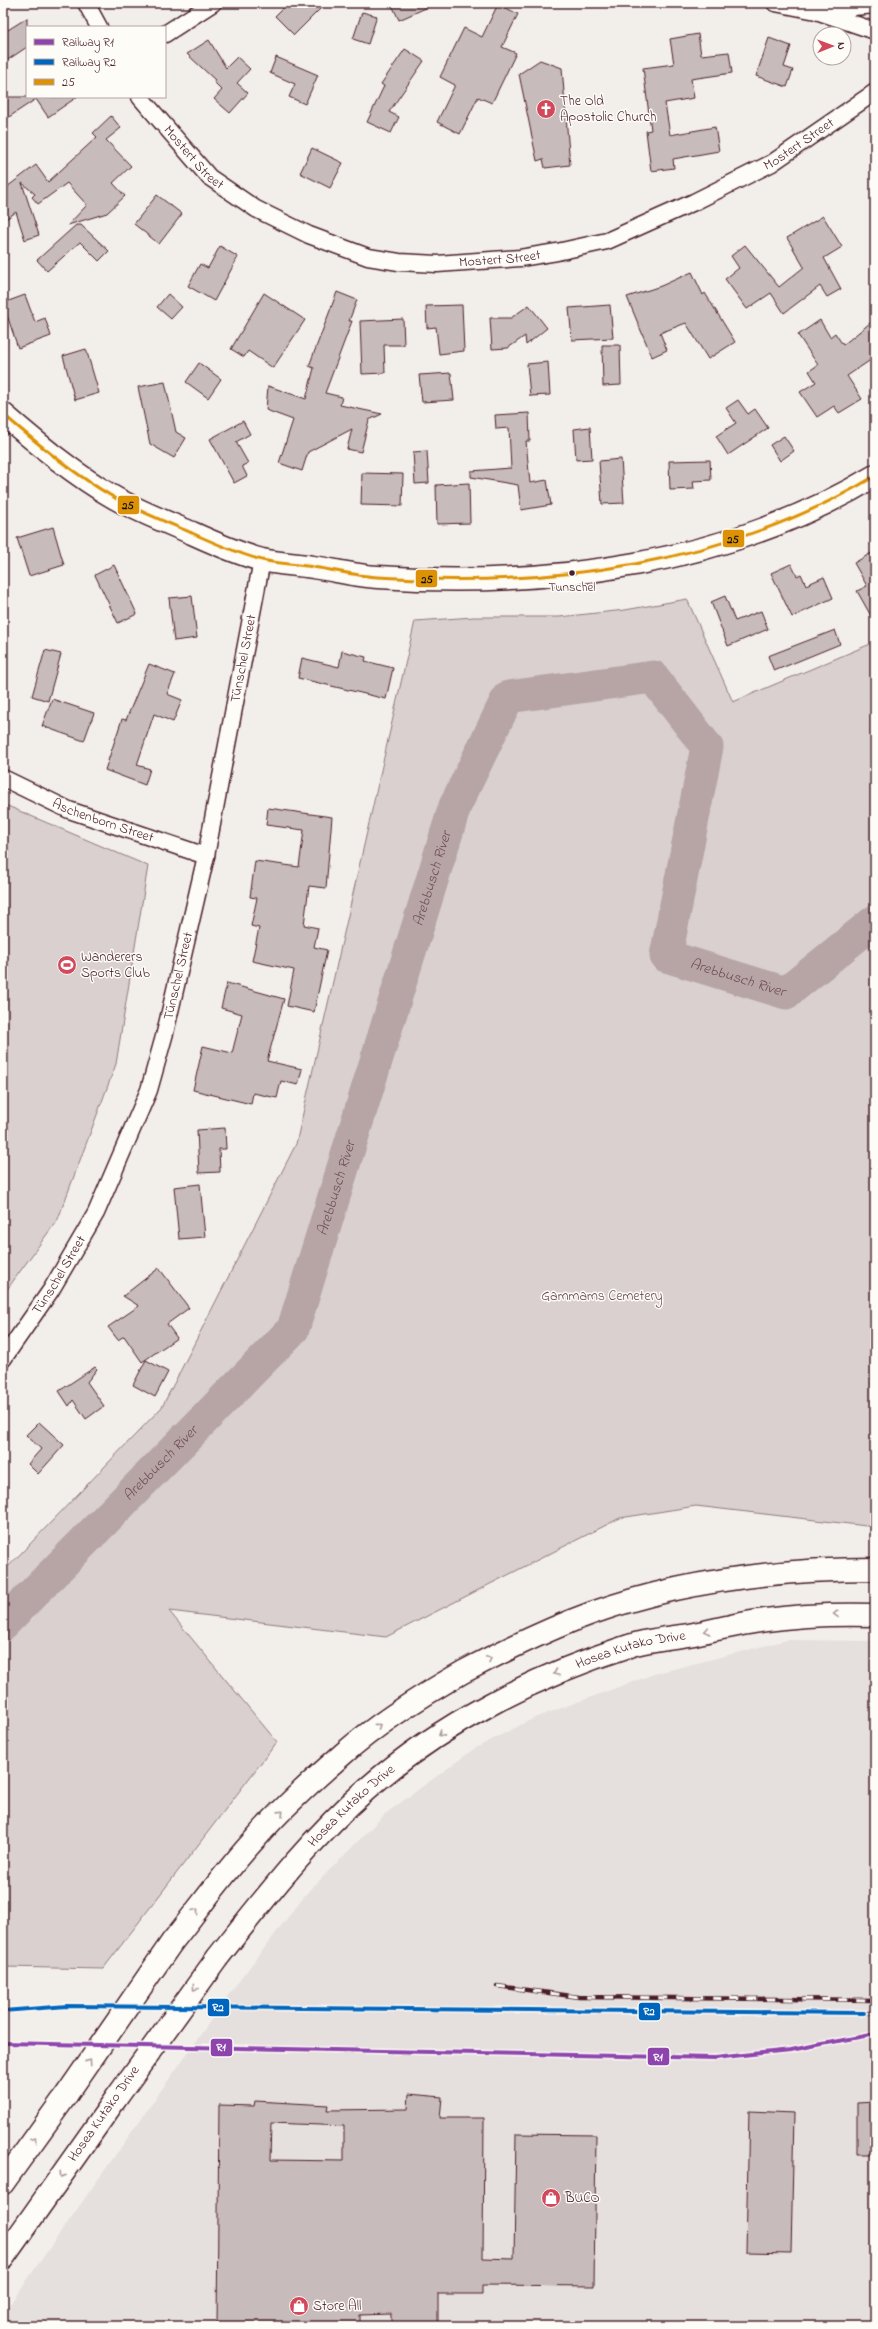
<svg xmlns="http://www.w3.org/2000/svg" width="878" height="2329" font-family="'Indie Flower',sans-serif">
<rect width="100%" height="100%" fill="#f2efeb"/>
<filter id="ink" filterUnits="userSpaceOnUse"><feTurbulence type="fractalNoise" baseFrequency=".025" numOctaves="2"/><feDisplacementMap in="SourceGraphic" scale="8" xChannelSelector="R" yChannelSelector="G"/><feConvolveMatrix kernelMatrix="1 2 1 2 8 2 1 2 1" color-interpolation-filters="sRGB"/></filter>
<g filter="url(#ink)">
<!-- built -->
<path fill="#e5dfdd" d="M787,1640L875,1641V2326H3V2314L230,1993L304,1896L385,1814L474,1749L534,1718L654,1674Z"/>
<!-- green -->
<path fill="#d9d0cf" stroke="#92787d" d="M687,599L733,702L875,642V1527L696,1506L620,1518L386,1637L169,1611L277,1742L103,1969L3,1967V1572L162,1407L296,1144L415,621L474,617H559L625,610Z
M3,804L148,866L116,1064L58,1219L3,1295Z"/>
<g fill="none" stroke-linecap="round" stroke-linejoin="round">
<!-- river -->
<path stroke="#b7a5a6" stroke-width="33" id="s1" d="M3,1624L293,1329L455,806L508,697L653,677L707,747L666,956L786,993L875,921"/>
</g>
<!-- building -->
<path fill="#c8bbbb" stroke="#4a1f2b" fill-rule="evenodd" d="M288,3H326L294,35L275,16Z
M391,3H437L399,20Z
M498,4L518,14L502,47L516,53L492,103L478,97L460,134L437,122L455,85L440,77L464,28L482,37Z
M362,12L377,16L368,44L353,39Z
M27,18V47L3,63V33Z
M698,34L701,55L729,52L732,73L691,79L694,98L665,103L670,135L715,127L719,151L673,159L674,168L651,171L646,131L651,130L643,68L674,64L670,39Z
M769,38L791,46L784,67L793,70L787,87L756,76Z
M209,40L226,68L237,57L250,69L237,83L248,93L230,113L214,99L222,90L214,82L215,80L187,54Z
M405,49L424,61L389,112L399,117L391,133L367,122L384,86L381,84Z
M276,57L318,75L305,104L289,97L295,84L270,73Z
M540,60L562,68L570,165L545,168L543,159L537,161L519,74Z
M8,97H77L48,117L36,99L3,121V100Z
M111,116L121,128L106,140L131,166L113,183L125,196L107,213L68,225L87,205L67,183L38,204L32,197L35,194L22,183L39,235L25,240L16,212L3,221V190L36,165L48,182L97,137L93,133Z
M312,148L343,163L330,188L300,173Z
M157,195L182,214L159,244L134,224Z
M823,216L842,247L824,258L841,289L827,297L820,286L784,313L771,293L747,309L725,279L739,268L731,256L745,245L779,287L804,267L787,238Z
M76,225H81L109,251L99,261L80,242L47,271L37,260Z
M220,246L238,257L214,301L188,286L200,264L208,268Z
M692,272L703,295L705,293L735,342L708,359L686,323L660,333L667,350L652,357L627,297L661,286Z
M337,292L357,300L349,321H352L325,393L342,397L340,405L382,414L369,420L361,452L347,449L352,429L308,452L302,471L279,463L293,420L266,410L268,386L306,399L314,368L309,366Z
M264,293L305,320L273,368L248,351L244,357L231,349Z
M168,294L182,307L171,319L157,307Z
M25,295L35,322L45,318L51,336L18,348L3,303Z
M462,305L464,351L439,354L436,327L427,328L426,306Z
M529,305L547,328L526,345L525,336L508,348L492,349L490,318H511Z
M610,305L613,338L572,340L569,308Z
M403,319L404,345H384L385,373L362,374L360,321Z
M875,319V357L847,376L862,399L839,413L834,406L817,417L800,392L816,382L809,371L818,365L798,335L820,320L830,337L835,333L843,345Z
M602,345H620L621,385L603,386Z
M86,349L99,393L75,400L63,356Z
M548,362L550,395L530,396L527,364Z
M199,363L221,379L208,398L186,382Z
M451,373L454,400L422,402L419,375Z
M165,382L176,432L186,438L174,458L150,444L138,387Z
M738,400L748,414L755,409L768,428L728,455L716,436L736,423L726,408Z
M529,413L530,441H526L530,483L547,480L551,505L521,510L518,485L471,477V471L511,468L509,428L496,429L495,415Z
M243,421L250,434L236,442L248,463L242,466L247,476L234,483L210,439Z
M590,427L592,459L576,460L574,429Z
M784,436L794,451L780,461L770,445Z
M427,451L429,483L415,484L413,452Z
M621,459L624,503L602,504L599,461Z
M710,460L711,480L693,481L694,489L670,490L669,461Z
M362,473L403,474L402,506L361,505Z
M469,483L470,523L437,524L436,485Z
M53,527L64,565L29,576L17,538Z
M875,551V623L857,591L867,586L854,563Z
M791,564L797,576L801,574L806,585L824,577L833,598L792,617L771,573Z
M114,565L137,614L118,623L95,575Z
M192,596L197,638L174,641L169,598Z
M725,596L735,621L761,611L768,629L728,646L711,602Z
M835,630L840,644L774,671L768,656Z
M45,650L61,654L48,701L32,696Z
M342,651L366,657L365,661L393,668L386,699L298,678L302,658L339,667Z
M149,664L175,674L167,694L182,700L173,722L154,714L137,765L150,769L145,785L105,770L122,719L126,720Z
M52,699L94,713L84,741L42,726Z
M268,808L332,817L326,888L309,886L304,925L318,928L314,947L327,950L314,1012L287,1006L294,970L252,961L259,928L251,926L257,898L250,897L255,861L299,867L304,830L266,825Z
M227,983L284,999L267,1061L302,1069L298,1085L281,1081L277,1098L253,1093L251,1104L193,1090L203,1046L232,1053L242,1014L221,1008Z
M225,1128L226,1149H219L220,1172L199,1173L197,1130Z
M200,1184L205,1237L179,1239L174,1187Z
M159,1268L189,1308L167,1324L177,1338L142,1362L124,1336L118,1340L108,1327L139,1306L123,1296Z
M146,1360L168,1372L155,1397L133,1385Z
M95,1367L97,1369L87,1382L104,1406L86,1419L73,1400L69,1406L59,1391Z
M39,1422L64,1445L38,1474L28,1464L41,1449L26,1435Z
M409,2094L442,2097L440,2118H484L483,2258L514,2259L516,2134L596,2135L594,2286L483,2285V2294H438V2326H391V2314L360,2315V2326H217L219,2105L254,2106L255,2101L328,2105L327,2110L408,2109ZM271,2123L344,2126V2161L270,2160Z
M875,2102V2154H857V2103Z
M749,2111L794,2113L791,2253L746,2252Z"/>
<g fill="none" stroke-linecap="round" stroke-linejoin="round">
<!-- street casing -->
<g stroke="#4a1f2b" stroke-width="19">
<g id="street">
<path d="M86,3L99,27"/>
<path d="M775,3L816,11L875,31"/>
<path d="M822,10L875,5"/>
<path d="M165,34L213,3"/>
<path id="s2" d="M140,97L209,177L256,209L309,235L368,257L399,262L437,264L520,258L557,252L607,241L694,202L772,163L875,92"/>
<path id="s3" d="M3,778L69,810L206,856"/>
<path id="s4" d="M3,1359L51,1290L96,1213L149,1090L165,1033L206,856L262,560"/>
</g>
</g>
<!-- secondary casing -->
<g stroke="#4a1f2b" stroke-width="25">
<path id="secondary" d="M3,414C39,445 75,475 115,498C140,512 166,522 192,533C214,543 239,554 262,560C279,564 296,564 313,567C334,570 356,576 378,577C547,588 728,565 875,476"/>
</g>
<!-- primary casing -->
<g stroke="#4a1f2b" stroke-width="25">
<g id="primary">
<path d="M172,1942C200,1907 226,1870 256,1838C282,1808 313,1780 343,1754C379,1722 421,1696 463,1672C505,1650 548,1629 592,1613C681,1581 781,1569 875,1569"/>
<path id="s5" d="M218,1957C265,1898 311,1838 368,1788C442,1723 535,1676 629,1646C649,1639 673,1638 694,1634C718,1629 742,1623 766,1620C802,1615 839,1614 875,1615"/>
<path d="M3,2183L67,2094"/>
<path d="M3,2258L117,2097"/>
</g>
</g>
<!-- street -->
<use href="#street" stroke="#fdfcf7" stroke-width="16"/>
<!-- secondary -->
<use href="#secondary" stroke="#fdfcf7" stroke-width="22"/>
<!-- primary -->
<use href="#primary" stroke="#fdfcf7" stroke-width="22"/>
<!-- rail casing -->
<g stroke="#4a1f2b" stroke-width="4.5">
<path id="rail" d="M497,1986L579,1997L875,2000
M3,2011L67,2006L875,2013
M3,2043L715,2058L791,2050L875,2034"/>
</g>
<!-- rail -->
<use href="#rail" stroke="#fdfcf7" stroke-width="3" stroke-dasharray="9" stroke-linecap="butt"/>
<!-- primary-bridge casing -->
<g stroke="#4a1f2b" stroke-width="25" stroke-linecap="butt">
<path id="primary-bridge" d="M67,2094L172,1942
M117,2097L218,1957"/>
</g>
<!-- primary-bridge -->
<use href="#primary-bridge" stroke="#fdfcf7" stroke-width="22"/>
<!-- bus-1 casing -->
<g stroke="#fdfcf7" stroke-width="6">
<path id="bus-1" d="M3,414C39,445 75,475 115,498C140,512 166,522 192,533C214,543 239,554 262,560C279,564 296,564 313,567C334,570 356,576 378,577C547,588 728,565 875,476"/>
</g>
<!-- bus-1 -->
<use href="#bus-1" stroke="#dd9206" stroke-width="3"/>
<!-- rail-1 casing -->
<g stroke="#fdfcf7" stroke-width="7">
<path id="rail-1" d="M3,2043L715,2058L791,2050L875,2034"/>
</g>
<!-- rail-2 casing -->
<g stroke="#fdfcf7" stroke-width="7">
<path id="rail-2" d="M3,2011L67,2006L865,2013"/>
</g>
<!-- rail-1 -->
<use href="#rail-1" stroke="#8e44ad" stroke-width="4"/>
<!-- rail-2 -->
<use href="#rail-2" stroke="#0065bd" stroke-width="4"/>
</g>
<!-- one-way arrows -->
<defs><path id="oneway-chevron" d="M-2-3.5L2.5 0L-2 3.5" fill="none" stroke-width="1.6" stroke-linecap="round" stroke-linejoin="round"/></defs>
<g stroke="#ac999b">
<use href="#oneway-chevron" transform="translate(836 1614) rotate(178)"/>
<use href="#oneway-chevron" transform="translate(707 1631) rotate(169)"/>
<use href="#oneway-chevron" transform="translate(489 1659) rotate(-27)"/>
<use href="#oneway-chevron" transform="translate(556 1673) rotate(157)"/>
<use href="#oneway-chevron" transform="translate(378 1726) rotate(-36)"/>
<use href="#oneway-chevron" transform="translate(441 1734) rotate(147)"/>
<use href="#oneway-chevron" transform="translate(281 1813) rotate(-44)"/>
<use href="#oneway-chevron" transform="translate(196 1911) rotate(-52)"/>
<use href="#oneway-chevron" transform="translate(195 1988) rotate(126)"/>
<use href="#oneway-chevron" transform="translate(89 2062) rotate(-55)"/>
<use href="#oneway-chevron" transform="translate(34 2140) rotate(-54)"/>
<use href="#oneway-chevron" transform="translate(62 2175) rotate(125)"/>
</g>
</g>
<!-- icons -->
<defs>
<g id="church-disc" transform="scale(1)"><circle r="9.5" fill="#d1495b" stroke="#fdfcf7"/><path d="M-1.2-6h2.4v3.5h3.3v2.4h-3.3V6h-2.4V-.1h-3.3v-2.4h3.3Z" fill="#fff"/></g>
<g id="stadium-disc" transform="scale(1)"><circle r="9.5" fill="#d1495b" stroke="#fdfcf7"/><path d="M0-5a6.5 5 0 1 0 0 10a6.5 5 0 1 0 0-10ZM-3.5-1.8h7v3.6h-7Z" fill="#fff"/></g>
<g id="shop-disc" transform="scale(1)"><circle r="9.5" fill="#d1495b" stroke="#fdfcf7"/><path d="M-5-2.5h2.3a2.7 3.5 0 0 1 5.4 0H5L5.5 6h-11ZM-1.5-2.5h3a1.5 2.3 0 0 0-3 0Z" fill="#fff"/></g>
</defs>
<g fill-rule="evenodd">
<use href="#church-disc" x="546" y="109"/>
<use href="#stadium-disc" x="67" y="965"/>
<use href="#shop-disc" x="551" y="2198"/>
<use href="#shop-disc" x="299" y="2306"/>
</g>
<!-- markers -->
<circle fill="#4a1f2b" stroke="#fdfcf7" stroke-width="1.5" cx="572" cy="573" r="3.5"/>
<g text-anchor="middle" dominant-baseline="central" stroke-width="3" stroke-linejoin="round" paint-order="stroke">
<!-- bus labels -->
<g font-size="13" fill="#4a1f2b" stroke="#fdfcf7">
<text x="572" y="587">Tunschel</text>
</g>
<!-- poi labels -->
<g font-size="14" fill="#4a1f2b" stroke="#fdfcf7" text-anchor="start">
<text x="560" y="101">The Old<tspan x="560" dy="16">Apostolic Church</tspan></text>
<text x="81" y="957">Wanderers<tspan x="81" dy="16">Sports Club</tspan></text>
<text x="565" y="2198">BUCO</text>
<text x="313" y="2306">Store All</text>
</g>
<!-- street labels -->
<g font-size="14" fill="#4a1f2b" stroke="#fdfcf7">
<text stroke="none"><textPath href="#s2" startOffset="741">Mostert Street</textPath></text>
<text stroke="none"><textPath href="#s2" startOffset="81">Mostert Street</textPath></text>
<text stroke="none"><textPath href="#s2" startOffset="417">Mostert Street</textPath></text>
<text stroke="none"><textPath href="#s4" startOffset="749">Tünschel Street</textPath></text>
<text stroke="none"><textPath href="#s3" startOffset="109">Aschenborn Street</textPath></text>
<text stroke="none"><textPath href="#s4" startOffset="425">Tünschel Street</textPath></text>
<text stroke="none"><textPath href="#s4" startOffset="101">Tünschel Street</textPath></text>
<text stroke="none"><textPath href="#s5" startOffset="526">Hosea Kutako Drive</textPath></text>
<text stroke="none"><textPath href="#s5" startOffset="202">Hosea Kutako Drive</textPath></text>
<text transform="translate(104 2114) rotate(-55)">Hosea Kutako Drive</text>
</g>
<!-- park labels -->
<g font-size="14" fill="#6e4b54" stroke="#fdfcf7">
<text x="602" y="1296">Gammams Cemetery</text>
</g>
<!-- water labels -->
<g font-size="15" font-style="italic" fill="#704e56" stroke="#fdfcf7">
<text stroke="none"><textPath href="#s1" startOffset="885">Arebbusch River</textPath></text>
<text stroke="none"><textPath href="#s1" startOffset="1605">Arebbusch River</textPath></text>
<text stroke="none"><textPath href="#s1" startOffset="561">Arebbusch River</textPath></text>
<text stroke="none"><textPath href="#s1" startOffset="225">Arebbusch River</textPath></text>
</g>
</g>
<g stroke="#fdfcf7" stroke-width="1.5">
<rect x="117" y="495" width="23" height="20" rx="4" fill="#dd9206"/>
<rect x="722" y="529" width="23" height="19" rx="4" fill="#dd9206"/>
<rect x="415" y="569" width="23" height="19" rx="4" fill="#dd9206"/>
<rect x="207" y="1998" width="23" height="19" rx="4" fill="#0065bd"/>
<rect x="638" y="2002" width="23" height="19" rx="4" fill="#0065bd"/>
<rect x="210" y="2038" width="23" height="19" rx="4" fill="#8e44ad"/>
<rect x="647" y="2047" width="23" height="19" rx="4" fill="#8e44ad"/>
</g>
<g font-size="11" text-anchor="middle" font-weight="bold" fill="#fff">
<text x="218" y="2011">R2</text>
<text x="649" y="2015">R2</text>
<text x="221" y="2051">R1</text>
<text x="658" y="2061">R1</text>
</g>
<g font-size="11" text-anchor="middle" font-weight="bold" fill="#111">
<text x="128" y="509">25</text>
<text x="733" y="543">25</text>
<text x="427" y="583">25</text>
</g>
<!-- margin -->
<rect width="878" height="2329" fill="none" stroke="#fdfcf7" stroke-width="16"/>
<rect x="8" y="8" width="862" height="2313" fill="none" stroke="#4a1f2b" stroke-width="1.5" filter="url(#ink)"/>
<!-- legend -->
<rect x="26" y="26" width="140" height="72" fill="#fdfcf7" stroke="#b5a4a5"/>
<rect x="34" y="39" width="20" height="6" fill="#8e44ad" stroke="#b5a4a5"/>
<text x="62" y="46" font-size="12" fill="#4a1f2b">Railway R1</text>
<rect x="34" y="59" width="20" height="6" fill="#0065bd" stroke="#b5a4a5"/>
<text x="62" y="66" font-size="12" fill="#4a1f2b">Railway R2</text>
<rect x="34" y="79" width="20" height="6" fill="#dd9206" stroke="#b5a4a5"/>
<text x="62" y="86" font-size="12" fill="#4a1f2b">25</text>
<!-- north arrow -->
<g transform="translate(832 46) rotate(89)"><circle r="19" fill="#fdfcf7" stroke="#b5a4a5"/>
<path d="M0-3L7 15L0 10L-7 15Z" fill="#d1495b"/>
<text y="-6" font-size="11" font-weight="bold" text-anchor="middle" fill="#4a1f2b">N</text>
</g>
</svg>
